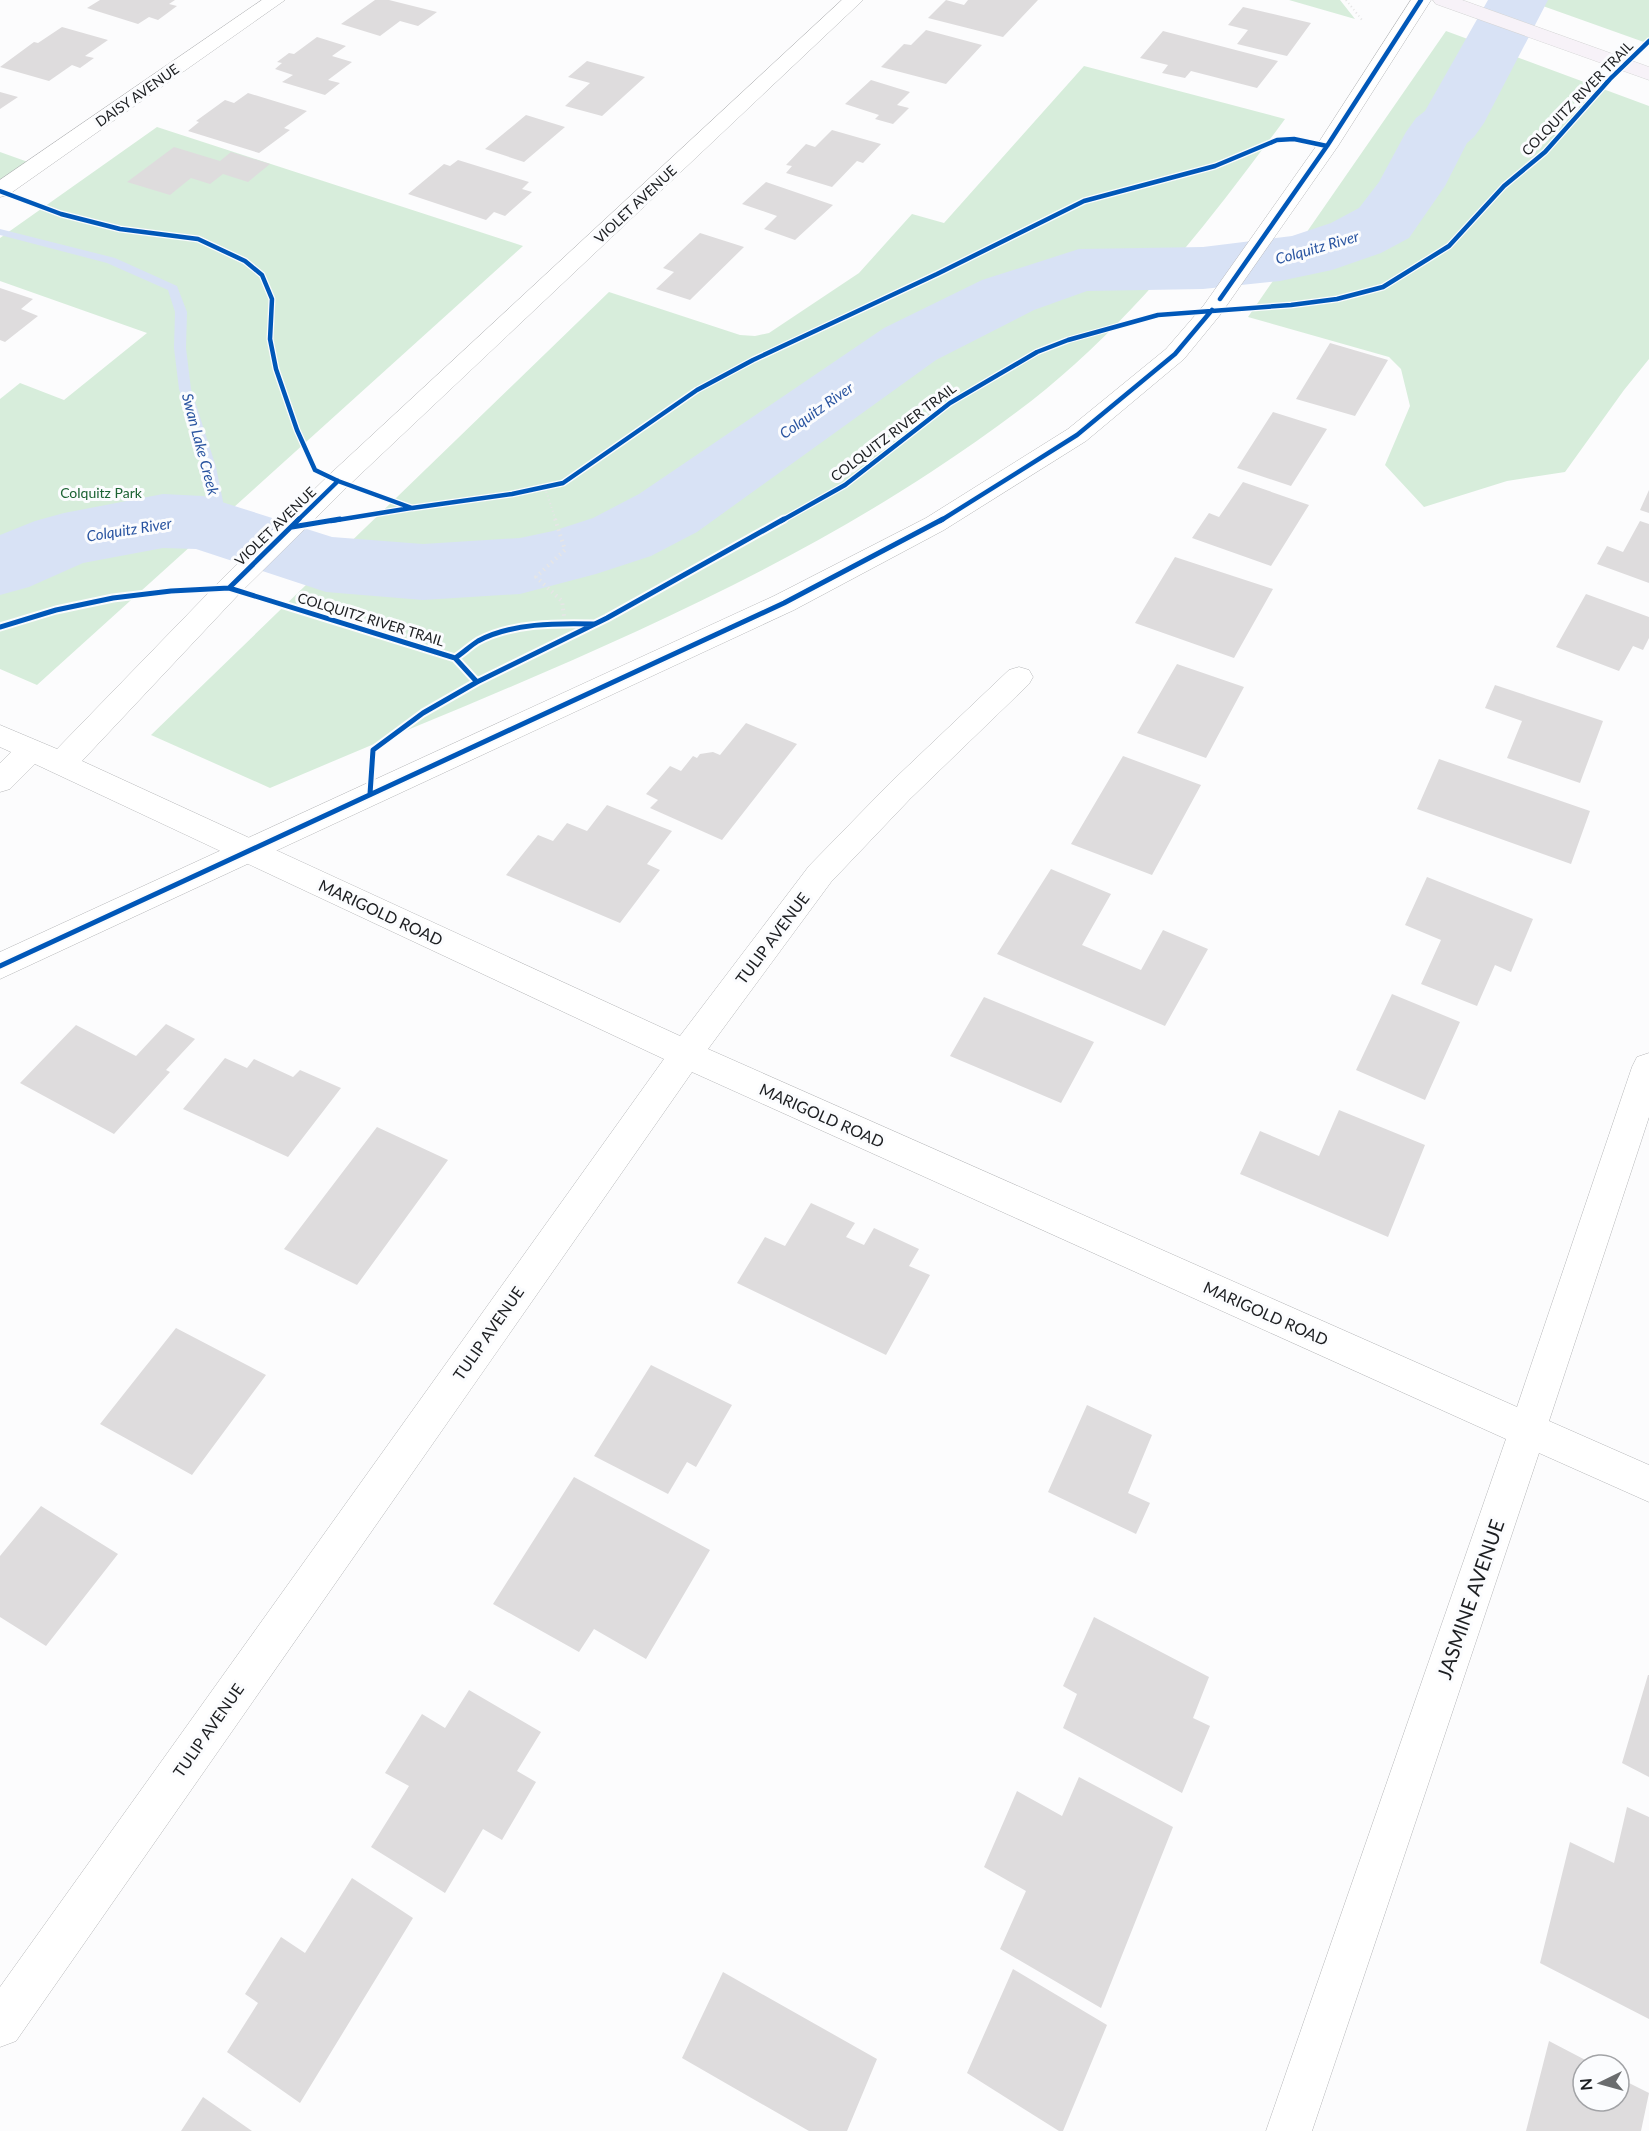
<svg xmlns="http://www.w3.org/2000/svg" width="1649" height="2131" font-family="Lato,sans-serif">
<rect width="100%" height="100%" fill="#fcfcfd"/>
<!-- green -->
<path fill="#d7eddb" d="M1289,0H1340L1355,19Z
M1526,0H1649V44L1641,41Z
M1446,31L1649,106V359L1624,390L1565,472L1507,481L1424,507L1385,465L1410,406L1401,369L1389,357L1248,317Z
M1084,66L1285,119C1219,208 1158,289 1075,364C1031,404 981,439 931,472C727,606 494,692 270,788L151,735L609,292L740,335L755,336L769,333L859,273L912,214L944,223Z
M157,127L523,246L37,685L0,669V399L20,383L64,400L147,333L0,281V238Z
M0,152L28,162L0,180Z"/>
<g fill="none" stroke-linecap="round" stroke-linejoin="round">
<!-- stream -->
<path fill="#d8e2f5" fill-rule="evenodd" d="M0,229L115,258L177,286L187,312L186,348L191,389L216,467L229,531L227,534L222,535L215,531L204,467L179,389L174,348L175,312L168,290L107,263L0,235Z"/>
<!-- river -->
<path fill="#d8e2f5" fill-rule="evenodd" d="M1488,0H1548L1484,123L1474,137L1467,143L1445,186L1409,238L1381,253L1332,270L1280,281L1203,289L1087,291L1034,310L936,360L697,532L651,556L596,574L520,594L423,600L326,592L196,549L163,548L83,563L29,587L0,595V535L35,521L64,513L163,494L203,496L332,537L423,544L520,538L553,531L593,518L639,494L884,328L982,280L1079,249L1203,247L1292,236L1331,223L1359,208L1379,182L1406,132L1416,118L1425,111Z"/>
</g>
<!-- building -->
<path fill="#dedcdd" d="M100,0H175L169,4L177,6L158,20L149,17L138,24L87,8Z
M375,0H389L437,12L418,26L400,21L380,36L341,24Z
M946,0L964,5L968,0H1038L1003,37L928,18Z
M1243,7L1311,23L1287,56L1237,44L1248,30L1228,25Z
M62,27L108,40L85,56L94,58L80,68L72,65L49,81L0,67L34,42L38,43Z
M926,30L982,45L946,84L881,67L904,44L911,45Z
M1163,31L1278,61L1257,88L1191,71L1185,78L1162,73L1168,65L1140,58Z
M317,37L346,46L332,56L352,62L328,80L340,83L325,95L282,82L293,75L275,69L282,63L277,62L289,53L294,54Z
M587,61L645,77L602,116L565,106L590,83L568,77Z
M871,80L910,92L897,105L909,108L893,124L875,119L879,115L845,104Z
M0,92L18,97L0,109Z
M248,93L307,111L284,128L290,130L259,153L188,131L199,122L196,121L225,100L234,103Z
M526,115L565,127L524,162L485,149Z
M832,130L881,144L863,163L857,161L832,187L786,173L792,166L786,165L806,144L815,147Z
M174,147L220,161L231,152L270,164L248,182L223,174L210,184L191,178L170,195L127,182Z
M458,160L529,182L522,189L532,192L505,216L494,212L486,220L408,194L444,164L450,166Z
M766,182L833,205L795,240L764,229L777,216L742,204Z
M700,233L744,247L690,300L656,289L674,272L663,268Z
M0,288L33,299L21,309L38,316L5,342L0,340Z
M1330,343L1388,360L1355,416L1296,399Z
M1273,412L1327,429L1291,486L1237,468Z
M1243,482L1309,505L1271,566L1192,538L1209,513L1219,517Z
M1649,490V513L1640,510Z
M1640,521L1649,524V583L1597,564L1607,546L1623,552Z
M1175,557L1273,589L1234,658L1135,623Z
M1586,594L1649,617V638L1643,650L1633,646L1619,671L1556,647Z
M1177,664L1244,687L1206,758L1137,733Z
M1495,685L1603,721L1580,783L1507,758L1522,721L1485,708Z
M746,723L797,744L722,840L650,808L658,800L646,794L670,766L681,771L693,756L697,758L700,754L713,752L720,755Z
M1123,756L1201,785L1152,875L1071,844Z
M1439,759L1590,811L1571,864L1417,809Z
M607,805L672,831L647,864L660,870L620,923L506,875L538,835L553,841L567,823L587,831Z
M1051,869L1111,894L1082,945L1141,970L1163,930L1208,949L1165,1026L997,954Z
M1427,877L1533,919L1511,972L1495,965L1477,1006L1421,984L1441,940L1405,925Z
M1392,994L1460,1022L1425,1100L1356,1070Z
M984,997L1094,1042L1061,1103L950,1056Z
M166,1024L195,1039L166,1070L170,1072L114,1134L20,1083L76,1025L136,1056Z
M225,1058L247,1068L254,1059L293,1077L300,1070L341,1088L288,1157L183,1109Z
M1339,1110L1425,1145L1388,1237L1240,1174L1260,1131L1319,1156Z
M377,1127L448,1160L357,1285L284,1249Z
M811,1203L855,1223L846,1237L864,1245L874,1228L919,1249L909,1266L930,1275L886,1355L737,1283L765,1237L785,1246Z
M176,1328L266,1375L192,1475L100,1424Z
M651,1365L732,1405L696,1467L687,1462L668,1494L594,1456Z
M1087,1405L1152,1435L1128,1493L1150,1503L1136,1534L1048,1492Z
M574,1477L710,1550L646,1659L594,1629L579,1652L493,1604Z
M41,1506L118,1554L46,1646L0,1617V1556Z
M1094,1617L1209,1677L1193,1718L1210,1726L1182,1793L1063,1728L1077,1694L1063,1686Z
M1648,1675H1649V1777L1622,1763Z
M469,1690L541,1732L517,1771L536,1782L502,1840L483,1829L445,1893L371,1847L409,1786L385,1773L422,1714L445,1728Z
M1079,1777L1173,1827L1101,2008L1000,1949L1026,1891L984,1867L1017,1791L1062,1816Z
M1627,1807L1649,1817V2019L1540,1963L1570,1842L1614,1863Z
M352,1878L413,1918L300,2103L227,2052L258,2003L245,1994L281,1937L305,1953Z
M1013,1969L1107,2025L1063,2131H1059L967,2073Z
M723,1972L877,2059L847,2131H809L682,2058Z
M1549,2041L1595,2065H1583V2101H1619V2078L1649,2093L1641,2131H1526Z
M203,2097L252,2131H181Z"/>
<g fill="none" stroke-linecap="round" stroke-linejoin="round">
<!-- minor casing -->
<g stroke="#b6b7b9" stroke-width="1">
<path id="minor" d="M262,0H285L8,195L0,197V180Z
M842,0H863L347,487L239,594L82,761L680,1036L809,866L890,783L1009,670L1019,667L1029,670L1033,677L1029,684L910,799L831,882L708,1049L1517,1407L1632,1067L1637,1057L1649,1053V1117L1549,1421L1649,1465V1502L1539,1453L1312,2131H1266L1506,1439L692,1072L16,2041L0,2047V1987L664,1059L35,764L10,789L0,792V763L11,752L0,747V725L57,749L219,582L329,475Z"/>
</g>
<!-- secondary casing -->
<g stroke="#b6b7b9" stroke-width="1">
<path id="secondary" d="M1411,0H1431L1338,146L1220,315L1184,359L1086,441L944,530L794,610L0,979V952L774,596L926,518L1068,429L1166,349L1204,305L1317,145Z"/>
</g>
<!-- primary casing -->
<g stroke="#d5d6d6" stroke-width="1">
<path id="primary" d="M1433,0H1462L1649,67V80L1436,4Z"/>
</g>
<!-- path-far1 -->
<path stroke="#e6e6e6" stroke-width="2" stroke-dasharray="1 3" stroke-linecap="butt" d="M1346,0L1362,20
M545,488L556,521"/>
<!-- path -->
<path stroke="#e6e6e6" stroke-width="4" stroke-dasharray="1.5 4" stroke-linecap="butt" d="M555,519L565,550L536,577L562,601L565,624"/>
<!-- minor -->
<use href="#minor" fill="#fff" fill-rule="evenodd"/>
<!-- secondary -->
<use href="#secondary" fill="#fff" fill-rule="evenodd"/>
<!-- primary -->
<use href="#primary" fill="#f7f2f8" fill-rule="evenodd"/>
<!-- cycleway-far1 casing -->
<g stroke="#fbfcfe" stroke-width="7">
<path id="cycleway-far1" d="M0,191L61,214L120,229L198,239L245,261L262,275L272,299L270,339L276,369L297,430L315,470L338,481L412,508L512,494L563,483L697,390L753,360L937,274L1084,201L1215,166L1277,140L1294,139L1327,146
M1220,299L1327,146L1421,0
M297,521L338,481
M331,521L411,508
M781,521L845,485L950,403L1037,352L1068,340L1158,315L1291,305L1337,299L1383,287L1449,246L1504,186L1545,152L1610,79L1649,41
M940,521L1077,435L1175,354L1212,310"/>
</g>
<!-- cycleway casing -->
<g stroke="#fbfcfe" stroke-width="9">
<path id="cycleway" d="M292,527L340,519
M229,588L299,519
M0,627L56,610L113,598L171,591L229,588L455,658L477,682L607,618L784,519
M455,658C463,653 470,646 478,641C511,623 557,623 594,624
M370,794L373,750L423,713L477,682
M0,966L784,603L943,519"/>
</g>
<!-- cycleway-far1 -->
<use href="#cycleway-far1" stroke="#0057b8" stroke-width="4.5"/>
<!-- cycleway -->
<use href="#cycleway" stroke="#0057b8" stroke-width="5"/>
</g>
<g text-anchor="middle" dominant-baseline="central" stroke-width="6" stroke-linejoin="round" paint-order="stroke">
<!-- far-street labels -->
<g font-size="14" fill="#1c1e21" stroke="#fbfcfe">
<text transform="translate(137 95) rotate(-35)">DAISY AVENUE</text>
<text transform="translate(1577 98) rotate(-46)">COLQUITZ RIVER TRAIL</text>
<text transform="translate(635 204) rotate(-43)">VIOLET AVENUE</text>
<text transform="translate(893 432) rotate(-37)">COLQUITZ RIVER TRAIL</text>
<text transform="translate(275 526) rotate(-44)">VIOLET AVENUE</text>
<text transform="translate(371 619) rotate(17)">COLQUITZ RIVER TRAIL</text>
</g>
<!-- far-park labels -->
<g font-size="14" fill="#1b6332" stroke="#fbfcfe">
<text x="101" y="492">Colquitz Park</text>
</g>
<!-- far-water labels -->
<g font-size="15" font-style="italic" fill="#2954a0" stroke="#fbfcfe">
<text transform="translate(1317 247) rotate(-16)">Colquitz River</text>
<text transform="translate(816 410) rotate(-35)">Colquitz River</text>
<text transform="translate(201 444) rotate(75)">Swan Lake Creek</text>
<text transform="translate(129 529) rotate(-9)">Colquitz River</text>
</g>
<!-- street labels -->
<g font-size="16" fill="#1c1e21" stroke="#fbfcfe">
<text transform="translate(381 912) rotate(25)">MARIGOLD ROAD</text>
<text transform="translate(772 938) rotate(-53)">TULIP AVENUE</text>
<text transform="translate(822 1115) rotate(24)">MARIGOLD ROAD</text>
<text transform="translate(1266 1313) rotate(24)">MARIGOLD ROAD</text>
<text transform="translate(488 1333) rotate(-55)">TULIP AVENUE</text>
<text transform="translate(208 1730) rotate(-55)">TULIP AVENUE</text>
</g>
<!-- near-street labels -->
<g font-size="20" fill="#1c1e21" stroke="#fbfcfe">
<text transform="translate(1470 1599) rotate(-71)">JASMINE AVENUE</text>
</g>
</g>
<!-- north arrow -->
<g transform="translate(1601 2083) rotate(265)"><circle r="28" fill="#fbfcfe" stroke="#a2a3a6" stroke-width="1.5"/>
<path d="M0-4.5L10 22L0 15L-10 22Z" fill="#6a6c6e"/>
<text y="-9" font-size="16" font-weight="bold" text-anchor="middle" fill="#1c1e21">N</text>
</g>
</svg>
